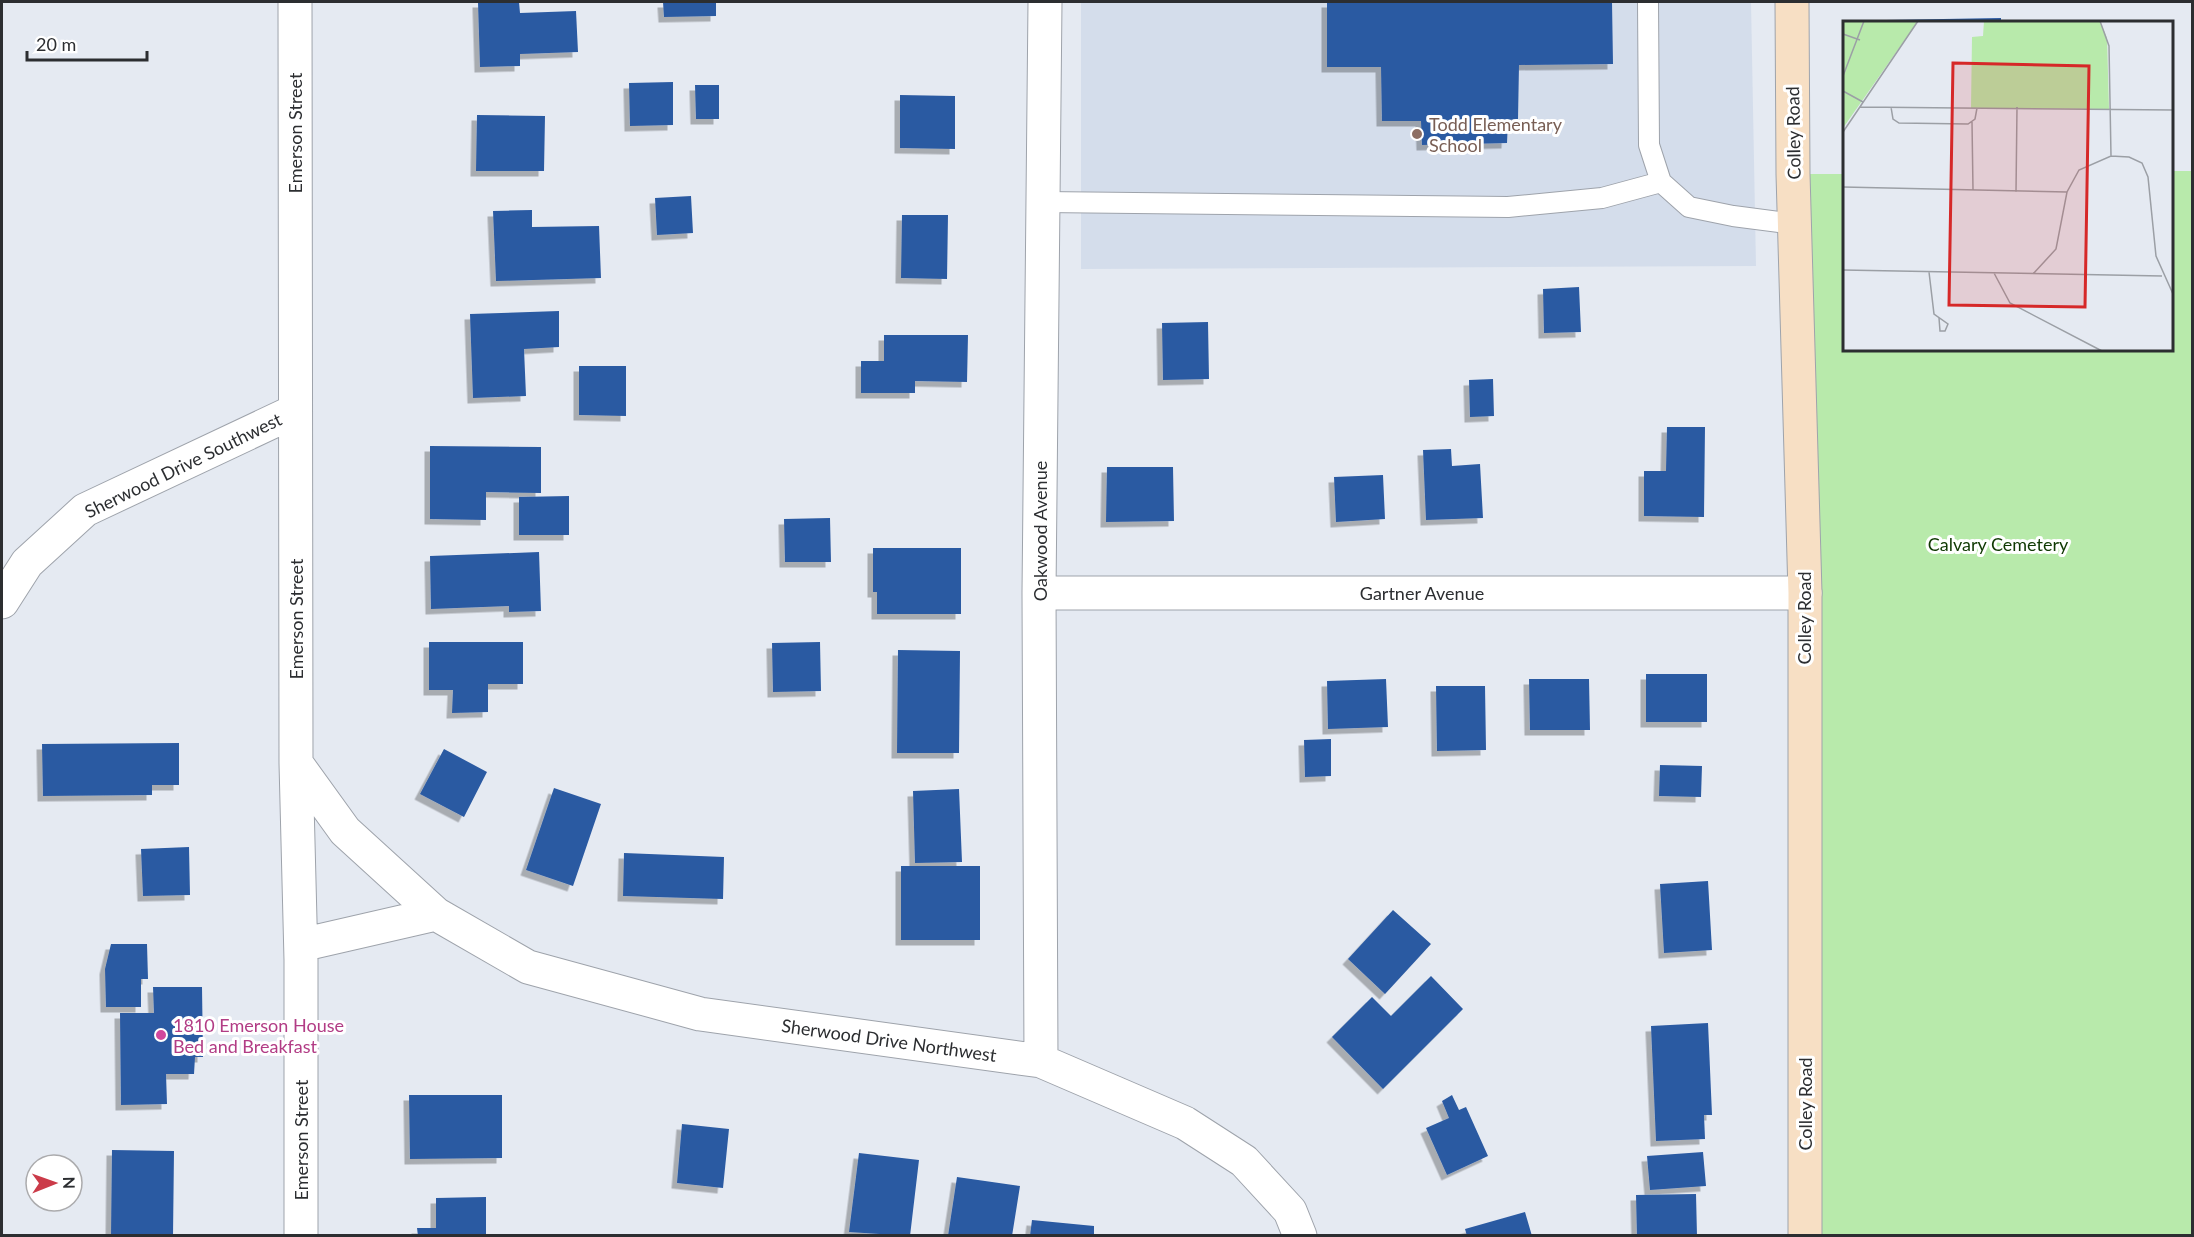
<svg xmlns="http://www.w3.org/2000/svg" width="2194" height="1237" font-family="Lato,sans-serif">
<defs>
<filter id="shadow"><feDropShadow dx="-5.5" dy="5.5" stdDeviation="0" flood-color="#0004"/></filter>
</defs>
<rect width="100%" height="100%" fill="#e5eaf2"/>
<!-- built -->
<path fill="#d4ddeb" d="M1081,2H1751L1756,266L1081,269Z"/>
<!-- green -->
<path fill="#b8eaab" d="M2172,171H2192V1235H1805L1793,174H1844V350H2172Z"/>
<!-- building -->
<path fill="#2b5aa2" filter="url(#shadow)" d="M478,2H519L520,13L576,11L578,52L520,54V66L480,67Z
M663,2H716V16L664,17Z
M1327,2H1612L1613,64L1519,65L1518,119L1508,120L1507,143L1422,145L1421,121H1382L1381,67H1327Z
M2001,18V22H1887L1886,20Z
M673,82V125L630,126L629,83Z
M695,85H719V119H696Z
M900,95L955,96V149L900,148Z
M477,115L545,116L544,171H476Z
M691,196L693,233L657,235L655,198Z
M532,210V227L599,226L601,278L496,281L493,211Z
M902,215H948L947,279L901,278Z
M1579,287L1581,332L1544,333L1543,289Z
M559,311V347L524,349L526,396L473,398L470,314Z
M1208,322L1209,379L1163,380L1162,323Z
M884,335H968L967,382L915,381V393H861V361H884Z
M579,366H626V416L579,415Z
M1493,379L1494,416L1470,417L1469,380Z
M1667,427H1705L1704,517L1644,516V471H1666Z
M430,446L541,447V493L486,492V520L430,519Z
M1451,449L1452,466L1480,464L1483,518L1426,520L1423,450Z
M1107,467H1173L1174,521L1106,522Z
M1383,475L1385,519L1336,522L1334,477Z
M569,496V535H519V497Z
M830,518L831,562H785L784,519Z
M873,548H961V614H877V592H873Z
M539,552L541,611L509,612V606L431,609L430,556Z
M429,642H523V684H488V712L452,713L453,690H429Z
M820,642L821,691L773,692L772,643Z
M898,650L960,651L959,753H897Z
M1646,674H1707V722H1646Z
M1386,679L1388,727L1328,729L1327,681Z
M1529,679H1589L1590,730H1530Z
M1436,686H1485L1486,750L1437,751Z
M1331,739V776L1305,777L1304,740Z
M179,743V785H152V795L43,796L42,744Z
M444,749L487,772L464,817L420,794Z
M1660,765L1702,766L1701,797L1659,796Z
M554,788L601,804L573,886L526,870Z
M959,789L962,862L915,863L913,791Z
M189,847L190,895L143,896L141,849Z
M624,853L724,857L723,899L623,896Z
M901,866H980V940H901Z
M1708,881L1712,950L1664,953L1660,884Z
M1393,910L1431,944L1385,994L1348,959Z
M111,944H147L148,979H141V1007H106L105,969Z
M1431,976L1463,1009L1383,1089L1332,1037L1372,997L1391,1016Z
M153,987H202L203,1057H195L194,1074H166L167,1104L121,1105L120,1013H154Z
M1708,1023L1712,1115H1704L1705,1139L1656,1141L1651,1026Z
M409,1095H502V1158L410,1159Z
M1452,1095L1459,1110L1466,1107L1488,1156L1447,1175L1426,1128L1449,1118L1442,1101Z
M682,1124L729,1129L723,1188L677,1183Z
M112,1150L174,1151L173,1236H111Z
M1703,1152L1706,1186L1650,1190L1647,1156Z
M859,1153L919,1160L910,1236L849,1232Z
M957,1177L1020,1186L1012,1236H948Z
M1696,1194L1697,1236H1637L1636,1195Z
M486,1197V1236H418L417,1228H436V1198Z
M1525,1212L1532,1236H1467L1465,1229Z
M1032,1220L1094,1226V1236H1030Z"/>
<g fill="none" stroke-linecap="round" stroke-linejoin="round">
<!-- lane casing -->
<g stroke="#9ea3ab" stroke-width="22">
<path id="lane" d="M1648,2L1649,145L1661,182L1689,207L1733,216L1795,224
M1043,202L1508,207L1602,198L1661,182"/>
</g>
<!-- street casing -->
<g stroke="#9ea3ab" stroke-width="35">
<path id="street" d="M295,2L296,763L301,960V1236
M1039,593H1805
M2,602L27,563L85,510L295,411
M296,763L345,831L436,914L528,967L700,1014L1041,1061L1185,1123L1244,1161L1290,1211L1300,1236
M301,945L436,914
M1041,1061L1039,593L1045,2"/>
</g>
<!-- secondary casing -->
<g stroke="#9ea3ab" stroke-width="35">
<path id="secondary" d="M1792,2L1793,174L1805,593V1236"/>
</g>
<!-- lane -->
<use href="#lane" stroke="#fff" stroke-width="20"/>
<!-- street -->
<use href="#street" stroke="#fff" stroke-width="33"/>
<!-- secondary -->
<use href="#secondary" stroke="#f7dfc4" stroke-width="33"/>
</g>
<!-- markers -->
<circle fill="#8d6e63" stroke="#fff" stroke-width="2" cx="1417" cy="134" r="6"/>
<circle fill="#d1479c" stroke="#fff" stroke-width="2" cx="161" cy="1035" r="6"/>
<g text-anchor="middle" dominant-baseline="central" stroke-width="6" stroke-linejoin="round" paint-order="stroke">
<!-- education labels -->
<g font-size="18" fill="#785e54" stroke="#fff" text-anchor="start">
<text x="1429" y="124">Todd Elementary<tspan x="1429" dy="21">School</tspan></text>
</g>
<!-- street labels -->
<g font-size="18" fill="#2c2e31" stroke="#fff">
<text transform="translate(295 133) rotate(-90)">Emerson Street</text>
<text transform="translate(1793 133) rotate(-91)">Colley Road</text>
<text transform="translate(183 465) rotate(-26)">Sherwood Drive Southwest</text>
<text transform="translate(1040 531) rotate(-90)">Oakwood Avenue</text>
<text x="1422" y="593">Gartner Avenue</text>
<text transform="translate(1804 618) rotate(-90)">Colley Road</text>
<text transform="translate(296 619) rotate(-90)">Emerson Street</text>
<text transform="translate(889 1040) rotate(8)">Sherwood Drive Northwest</text>
<text transform="translate(1805 1104) rotate(-90)">Colley Road</text>
<text transform="translate(301 1140) rotate(-90)">Emerson Street</text>
</g>
<!-- park labels -->
<g font-size="18" fill="#0f3902" stroke="#fff">
<text x="1998" y="544">Calvary Cemetery</text>
</g>
<!-- hotel labels -->
<g font-size="18" fill="#b23c85" stroke="#fff" text-anchor="start">
<text x="173" y="1025">1810 Emerson House<tspan x="173" dy="21">Bed and Breakfast</tspan></text>
</g>
</g>
<!-- overview -->
<g transform="translate(1843 21)">
<rect width="330" height="330" fill="#e5eaf2"/>
<path d="M0,0H75L0,107ZM141,0H257L264,17L266,88L128,87L129,16L140,15Z" fill="#b8eaab"/>
<path fill="none" stroke="#9b9fa5" stroke-width="1.5" d="M257,0L266,25L268,135M0,13L17,19M0,55L21,0M0,70L20,81M17,86L330,89M48,86L50,98L56,102L125,103L132,98L134,87M129,101L130,169M0,111L75,0M0,166L224,171M173,171L174,86M0,249L319,255M86,251L91,293L105,303L102,310H97L96,297M151,252L167,282L259,330M190,253L213,228L224,171L236,149L268,135L286,136L299,142L305,156L313,235L330,273"/>
<path fill="#d62828" fill-opacity="0.15" stroke="#d62828" stroke-width="3" d="M110,42L246,45L242,286L106,284Z"/>
<rect width="330" height="330" fill="none" stroke="#2c2e31" stroke-width="3"/>
</g>
<!-- border -->
<rect width="2194" height="1237" fill="none" stroke="#2c2e31" stroke-width="6"/>
<!-- north arrow -->
<g transform="translate(54 1183) rotate(89)"><circle r="28" fill="#ffffff" stroke="#ababad" stroke-width="1.5"/>
<path d="M0-4.5L10 22L0 15L-10 22Z" fill="#cb3b49"/>
<text y="-9" font-size="16" font-weight="bold" text-anchor="middle" fill="#2c2e31">N</text>
</g>
<!-- scale -->
<path d="M27 51v9h120v-9" fill="none" stroke="#2c2e31" stroke-width="3"/>
<text x="36" y="51" font-size="18" fill="#2c2e31" stroke="#ffffff" stroke-width="4.5" paint-order="stroke">20 m</text>
</svg>
